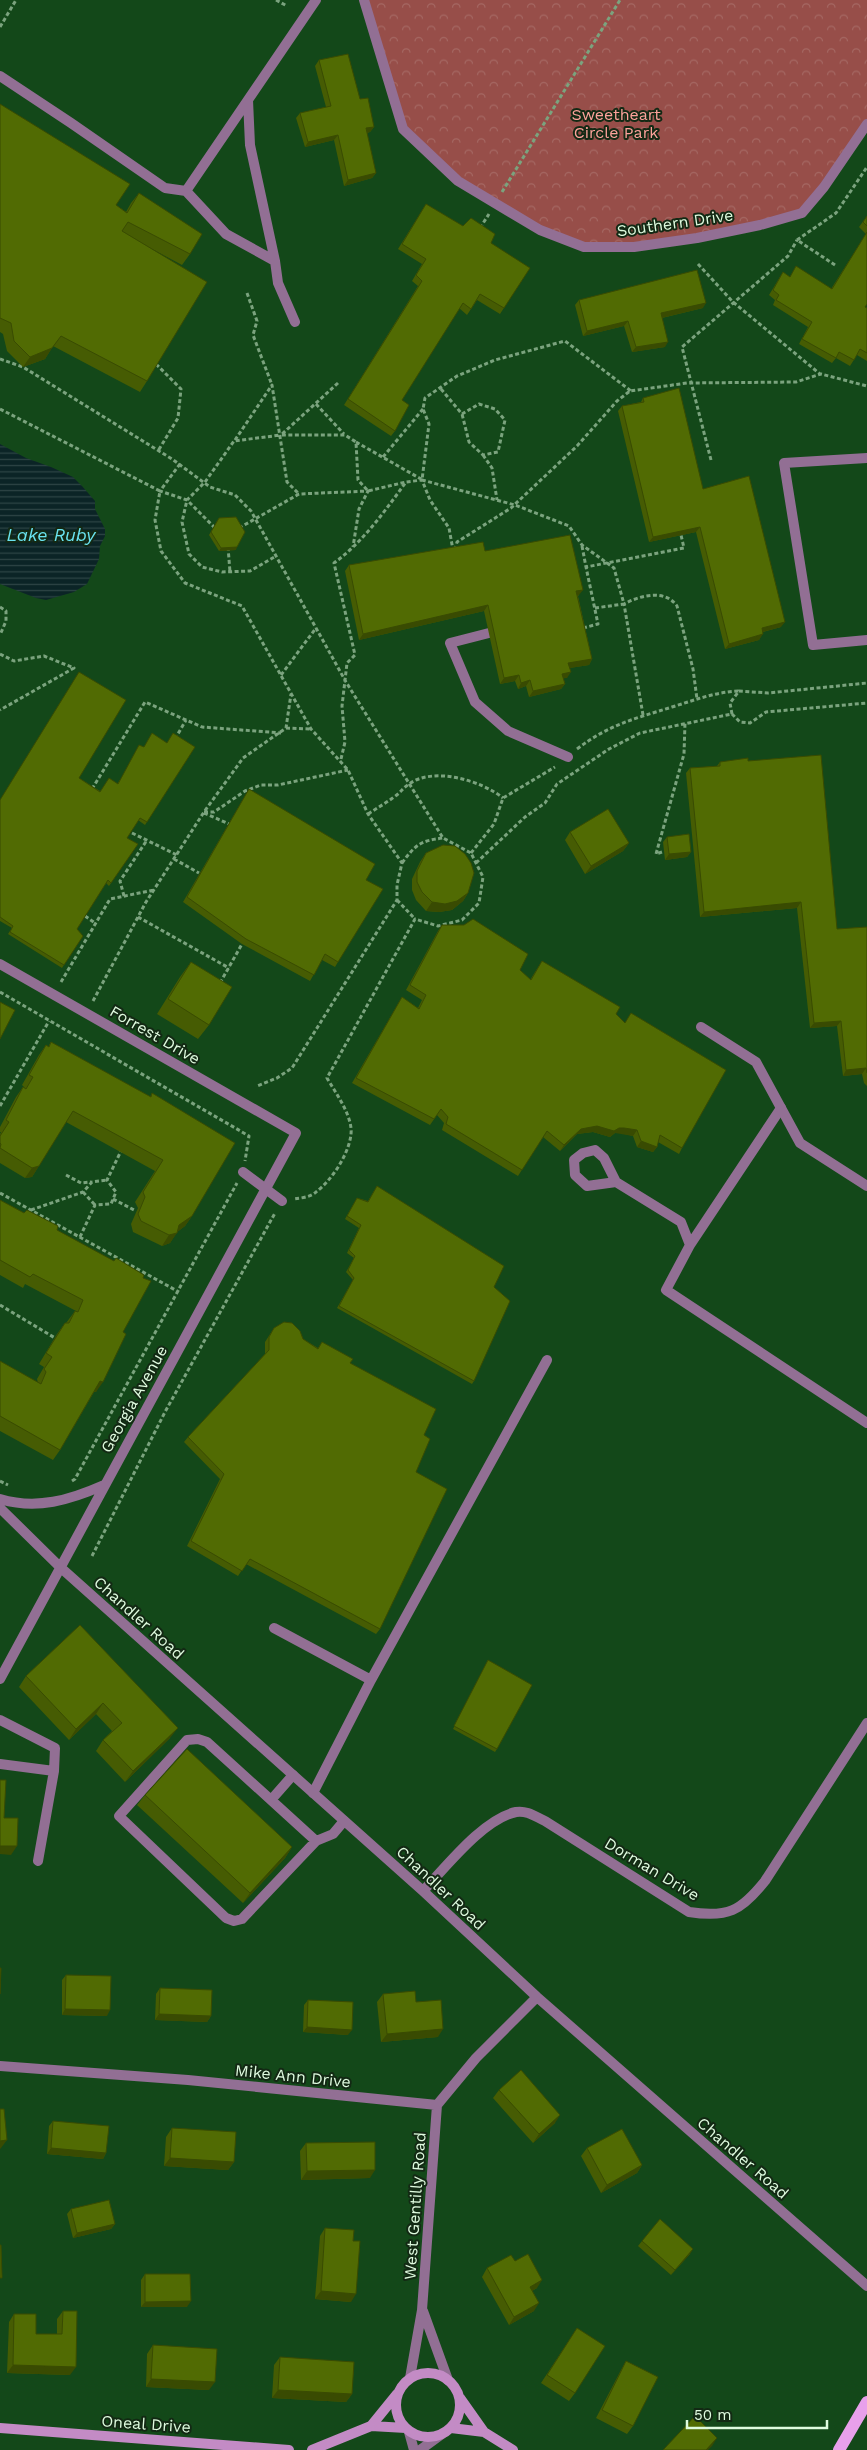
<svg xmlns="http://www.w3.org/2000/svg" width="867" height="2450" font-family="'Work Sans',sans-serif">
<defs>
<pattern id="park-crowns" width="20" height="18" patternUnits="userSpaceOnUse" patternTransform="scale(1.25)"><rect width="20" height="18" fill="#974e49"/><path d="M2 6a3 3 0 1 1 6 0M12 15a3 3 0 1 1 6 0" fill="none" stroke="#a56863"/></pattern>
<pattern id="water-rules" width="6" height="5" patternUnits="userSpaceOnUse" patternTransform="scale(1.25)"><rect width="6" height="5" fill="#0b2426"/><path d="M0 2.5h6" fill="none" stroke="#2e4545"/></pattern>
</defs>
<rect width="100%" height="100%" fill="#134819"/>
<!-- park -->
<path fill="url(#park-crowns)" d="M364,0H867V124L802,213L697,238L584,247L540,230L458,181L403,129Z"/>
<!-- water -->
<path fill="url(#water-rules)" d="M0,444L26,458L51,467L73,477L82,486L95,501V509L105,529V536L100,546L99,559L87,584L74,592L46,600L36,598L0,584Z"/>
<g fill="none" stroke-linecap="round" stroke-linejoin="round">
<!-- path -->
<path stroke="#7ba37e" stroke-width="3" stroke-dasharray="4 2.5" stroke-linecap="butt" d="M276,0L287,6
M0,27L16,0
M502,192L620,0
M480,228L489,214
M698,264L733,302L820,374
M835,265L797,240L836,213L867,167
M247,293L257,321L253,335L272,385
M0,359L23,367L172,459L210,487L235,495L251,511L346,682L443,838L471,853L483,877L479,903L462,920L438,926L415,919L327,1078C335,1092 353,1116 351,1134C349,1154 332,1180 316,1192C311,1197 301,1198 294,1199
M156,364L181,389L178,418L158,451
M338,383L281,435H345L356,442L358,480L368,491L406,482
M441,389L462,414L479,404L495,409L505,420L498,452L483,455L469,442L462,414
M316,404L344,434
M0,409L160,491L155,520L161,551L185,583L242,606L311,729L348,770L368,814L402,863L397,885V900L292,1068L277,1078L257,1086
M235,440L272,385L287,482L299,494
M356,442L421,479
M483,455L492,468L497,500
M383,457L423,409
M711,460L682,347L788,256L797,240
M180,464L160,491L187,500L182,522L189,554L202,567L222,572L250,571L276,556
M215,528L187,500L205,482L234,441L281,435
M239,528L299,494L368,491L359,509L353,547
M582,546L586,567L684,548L681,535
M228,547L230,572
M455,550L457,542L511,508L577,446L617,401L630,391L687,383L796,382L821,374L867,386
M0,607L6,611V621L0,635
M595,608L624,604L614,568L582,545L569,526L515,505L422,480L429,424L423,409L425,398L457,376L495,360L565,341L631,391
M583,628L598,624L586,567
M0,654L14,661L44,656L74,668L0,710
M281,675L316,628
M732,714L730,703L739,691L768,693L867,683
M643,715L624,604C641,595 665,589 677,606L693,669L697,699
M286,728L311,729
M175,739L186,720
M577,749C610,724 634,719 672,707C695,700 715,692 739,691
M341,759L345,742L342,706L347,663L355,655L334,563C363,542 385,511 406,482L422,480L430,500L449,528L453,550
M92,789L145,702L202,727L281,733
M204,812H214L245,791L261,785H278L348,770
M204,813L229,824
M368,814C377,808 386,803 394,797C400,793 403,788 409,784C434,766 482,781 503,798
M132,833L177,855
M662,852L656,854L684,754L685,723
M471,853L494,824L503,798L555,767
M174,859L199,873
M402,863C416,844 420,841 443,838
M476,863L525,817L545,803L557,784L609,749L640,733L732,714L740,722L750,723L766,712L867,703
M124,896L120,881L147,840
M397,900L415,919
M85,916L95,923
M138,917L229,968
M61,982L110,899L154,890
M220,983L242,944
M0,992L249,1136L245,1161
M93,1001L146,902L204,812L243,758L286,728L291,694
M0,1106L49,1021
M66,1175L81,1183L91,1182
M83,1192L95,1205
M0,1193L179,1292
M113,1199L136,1211
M31,1210L83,1192L92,1182L107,1180
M80,1237L95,1205L111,1204L116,1192L107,1180L121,1151
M0,1305L55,1338
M0,1481L8,1485
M72,1481L75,1479L237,1183
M92,1556L165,1412L275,1213"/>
<!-- lane -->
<path stroke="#926f94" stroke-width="10" d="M0,76L71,123L165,188L186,191L316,0
M248,100L250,145L275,261
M186,191L226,234L275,261L278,283L295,322
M867,458L784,463L813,645L867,640
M489,633L450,643L475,702L508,731L568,757
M781,1108L690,1245L666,1290L867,1423
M616,1182L587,1186L575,1175L574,1160L583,1153L595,1150L604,1158L616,1182L681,1222L690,1245
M274,1628L371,1680
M0,1720L55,1748L54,1771L38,1861
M0,1764L54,1771
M293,1775L271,1800L207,1742L198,1739L187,1740L119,1816L226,1918L234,1921L242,1919L316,1841L333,1834L344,1821
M313,1793L371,1680L547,1360
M271,1800L316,1841"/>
<!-- street -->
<path stroke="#926f94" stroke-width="10" d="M364,0L403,129L458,181L540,230L584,247H634L697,238L760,225L802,213L824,187L867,124
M0,964L296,1133L0,1679
M701,1027L756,1062L800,1143L867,1186
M243,1172L282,1201
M0,1499C37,1510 70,1500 104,1485
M0,1508L60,1567L423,1891L537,1997L867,2286
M423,1891C446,1867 483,1819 516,1812C527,1810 536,1817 545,1821L689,1912C728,1918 741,1911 765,1881L867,1723
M0,2066L188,2080L437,2105
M437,2105L476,2058L537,1997
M423,2311L448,2380
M410,2378L422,2310L437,2105
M409,2432L414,2450
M420,2450L442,2434"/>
<!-- secondary -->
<path stroke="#c38bc5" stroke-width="10" d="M396 2405a32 32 0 1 1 64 0a32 32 0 1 1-64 0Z
M460,2398L484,2432L513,2450
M371,2426L397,2394
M0,2428L289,2450
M451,2428L484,2432
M312,2450L371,2426L406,2428"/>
<!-- primary -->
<path stroke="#e8a0eb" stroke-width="12" d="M839,2450L867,2402"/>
</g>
<!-- wall -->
<path fill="#465c03" d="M319,60L360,99L374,127L370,132L367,133L376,173L372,178L344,186L334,140L305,147L296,118L300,113L326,107L315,66Z
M0,104L116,205L126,212L131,203L139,193L190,254L182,265L152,249L147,381L140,392L53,346L45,359L23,367L7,351L3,334L0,332Z
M426,204L530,268L500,314L477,300L467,315L459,308L402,400L395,431L391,436L344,405L418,286L412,281L422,264L398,249Z
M867,216V304L865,307L867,308V361L857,355L850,366L836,358L832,363L799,344L808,327L773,305L775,300L769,295L783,272L789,277L831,289L866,234L859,227Z
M579,300L703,308L662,318L665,347L632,352L624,326L583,336L575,305Z
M643,398L703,489L781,627L763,632L759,640L725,649L696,532L649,542L618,411L622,406L641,402Z
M217,521L236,550L219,551L209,535Z
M485,551L579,595L578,596L592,659L589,665L569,668L567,678H563L565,684L561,689L529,697L526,686L518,689L515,681L500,684L484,611L359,640L345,571L349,565Z
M167,743L195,747L145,825L138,820L127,838L138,844L109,886L106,883L77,929L83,936L62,968L8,934L12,928L0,921V800L79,778L100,791L117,784L144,747Z
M748,761L837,929L867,927V1086L864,1083L862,1074L843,1076L837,1026L810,1028L797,908L700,917L686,773L690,768L717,766L720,762Z
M249,789L366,880L338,962L335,967L322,960L310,981L242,944L183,902Z
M570,832L629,843L623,851L585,874L565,840Z
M667,837L691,852L687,857L665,860L663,842Z
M426,853L468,893L463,901L452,910L439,912L426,911L416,900L412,890V879L420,862Z
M442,925L520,970L530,980L542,961L616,1014L625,1023L631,1013L682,1148L679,1154L658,1142L657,1147L653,1152L637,1147L633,1136L620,1133H615L610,1137L593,1132L577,1134L560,1151L543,1137L518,1176L442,1130L444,1123L437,1115L430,1125L352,1083L402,997L418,1008L422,1000L406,990L438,931Z
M191,962L209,1025L198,1039L157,1014L180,977Z
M51,1042L150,1097L152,1093L192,1216L185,1226L177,1232L170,1243L162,1246L133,1232L131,1224L138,1208L135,1202L155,1171L66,1122L32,1177L25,1178L0,1163V1134L1,1132H0V1127L16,1097L23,1087L25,1088L22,1085L39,1055L46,1045L48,1047Z
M377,1186L494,1287L474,1381L472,1384L337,1308L353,1280L346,1272L354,1258L347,1253L359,1228L345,1219L357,1198L368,1201Z
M0,1200L57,1230L123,1332L96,1392H94L60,1450L53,1460L0,1431V1361L38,1383L37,1379L44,1367L39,1364L57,1334L65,1323H66L75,1311H76L25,1284L23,1288L0,1275Z
M274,1328L303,1339L318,1348L322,1342L350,1363L424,1435L416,1472L380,1629L376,1634L246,1564L238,1576L187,1546L220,1479L184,1442L188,1437L265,1354V1342Z
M80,1625L170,1738L125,1782L96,1751L103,1740L112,1731L96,1714L69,1740L19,1687L26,1676Z
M488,1660L497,1749L495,1752L453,1729Z
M145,1795L292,1847L285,1858L243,1903L137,1805Z
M66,1975L107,2016L62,2015V1980Z
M160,1988L211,2016L207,2022L155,2020L156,1994Z
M383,1994L416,2002L438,2037L381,2042L377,2002Z
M308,2000L348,2035L303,2032L304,2005Z
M499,2090L555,2123L533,2143L493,2098Z
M53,2121L106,2153L103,2159L47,2154L49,2126Z
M172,2128L234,2162L228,2170L164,2166L166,2137Z
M306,2143L370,2178L301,2180L300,2151Z
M587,2148L642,2165L637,2173L601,2193L581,2156Z
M71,2209L115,2224L111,2229L73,2238L67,2214Z
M325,2228L353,2241L351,2302L315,2299L320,2236Z
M642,2241L690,2254L671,2275L638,2246Z
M515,2261L537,2288L532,2291L534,2311L509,2325L482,2277L487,2268Z
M145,2274L187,2307H141V2280Z
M63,2311L70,2375L7,2373L9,2322L14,2314L36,2334H57V2319Z
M577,2328L575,2393L569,2401L541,2383Z
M153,2345L209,2390L146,2387L147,2354Z
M280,2357L352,2394L346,2402L272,2398L274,2365Z
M626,2361L633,2426L627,2434L596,2418L621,2370Z"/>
<!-- shaded-wall -->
<path fill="#394b02" d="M374,127L370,132L362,134L366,128Z
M338,135L334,140L305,147L308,142Z
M376,173L372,178L344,186L348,180Z
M706,303L703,308L657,319L661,313Z
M628,321L624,326L583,336L587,331Z
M668,342L665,347L632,352L636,347Z
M52,348L45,359L23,367L30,357Z
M700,527L696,532L649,542L653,537Z
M237,547L236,550L219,551L221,548Z
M583,590L579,595L573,597L576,591Z
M488,605L484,611L359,640L363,634Z
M785,622L781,627L758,633L762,628Z
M763,634L759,640L725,649L729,644Z
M592,659L589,665L564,669L568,663Z
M571,672L567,678L558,679L562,674Z
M519,675L515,681L500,684L504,678Z
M530,680L526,686L518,689L521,683Z
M565,684L561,689L529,697L533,691Z
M629,843L623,851L585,874L591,866Z
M691,852L687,857L665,860L669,854Z
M468,893L463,901L452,910L439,912L426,911L432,902Z
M801,902L797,908L700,917L704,912Z
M841,1021L837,1026L810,1028L814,1023Z
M866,1068L862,1074L843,1076L846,1070Z
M597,1126L624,1128L637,1130L633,1136L615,1133L610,1137L593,1132L577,1134L560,1151L564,1145L581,1129Z
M641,1141L657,1147L653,1152L637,1147Z
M39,1166L32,1177L25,1178L32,1168Z
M192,1216L185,1226L176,1233H177L170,1243L162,1246L169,1235L179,1225Z
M100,1381L103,1382L96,1392L93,1391Z
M103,1703L96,1714L69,1740L76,1729Z
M178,1728L170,1738L125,1782L133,1771Z
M0,1846H17L11,1855L0,1854Z
M292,1847L285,1858L243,1903L250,1893Z
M65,2009L110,2010L107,2016L62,2015Z
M159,2014L211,2016L207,2022L155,2020Z
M307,2027L352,2030L348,2035L303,2032Z
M443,2029L438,2037L381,2042L387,2034Z
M560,2115L555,2123L533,2143L539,2134Z
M7,2140L1,2148L0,2149V2141Z
M51,2148L106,2153L103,2159L47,2154Z
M170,2158L234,2162L228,2170L164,2166Z
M642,2165L637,2173L601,2193L607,2185Z
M375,2170L370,2178L301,2180L307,2171Z
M115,2224L111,2229L73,2238L77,2233Z
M693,2249L690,2254L671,2275L675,2270Z
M542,2280L537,2288L525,2295L530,2287Z
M321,2291L356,2294L351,2302L315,2299Z
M191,2301L187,2307H141L145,2302Z
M539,2303L534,2311L509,2325L514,2317Z
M13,2365L76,2367L70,2375L7,2373Z
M151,2379L215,2382L209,2390L146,2387Z
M278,2390L352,2394L346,2402L272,2398Z
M717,2438L712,2446L708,2450H706Z"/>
<!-- building -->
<path fill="#516b03" stroke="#394b02" d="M348,54L360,99L368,98L374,127L366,128L376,173L348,180L338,135L308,142L300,113L331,106L319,60Z
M0,104L130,184L116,205L127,213L139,193L202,234L190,254L128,222L122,231L207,282L147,381L61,336L52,348L30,357L14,341L11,323L0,318Z
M426,204L463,226L471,218L495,234L491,243L530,268L504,308L480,294L471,309L463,303L402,400L409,405L395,431L348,399L422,281L416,275L426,259L402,244Z
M867,216V226L863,222Z
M867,232V304L865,307L867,308V353L860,349L854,360L839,352L836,358L802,339L812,322L776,300L779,295L773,290L783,272L790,277L796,266L832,289Z
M697,270L706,303L661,313L668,342L636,347L628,321L587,331L579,300Z
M679,388L703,489L749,476L785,622L762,628L763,634L729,644L700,527L653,537L622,406L644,402L643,398Z
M236,517L245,532L237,547L221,548L211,532L219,518Z
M570,535L583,590L576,591L592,659L568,663L571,672L562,674L565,684L533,691L530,680L521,683L519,675L504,678L488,605L363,634L349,565L483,542L485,551Z
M79,672L126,700L79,778L100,792L109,778L118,784L139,745L144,747L152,733L167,743L173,733L195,747L147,822L140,818L127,838L138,844L111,883L108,880L77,929L83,936L64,965L10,932L13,926L0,917V800Z
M821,755L837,929L867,927V1073L866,1068L846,1070L841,1021L814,1023L801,902L704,912L690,768L720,766V762L748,758V761Z
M249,789L375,864L366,880L383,889L338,962L325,954L314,975L246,939L187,897Z
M608,809L629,843L591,866L570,832Z
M689,834L691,852L669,854L667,837Z
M443,845L455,846L465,854L471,863L474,873L468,893L457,901L445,904L432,902L422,892L417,882V871L426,853Z
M473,919L528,954L520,970L531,980L542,961L620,1007L616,1014L625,1023L631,1013L726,1070L682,1148L660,1135L657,1147L641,1141L637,1130L624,1128H619L614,1131L597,1126L581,1129L564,1145L547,1131L522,1170L446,1124L448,1117L441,1109L434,1119L356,1078L402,997L419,1009L426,995L410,985L442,925H464Z
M191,962L232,987L209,1025L168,999Z
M0,1002L15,1010L0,1039Z
M51,1042L151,1097L152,1093L235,1143L192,1216L179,1225L177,1233L169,1235L141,1221L138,1214L145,1197L143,1192L163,1160L73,1111L39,1166L32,1168L0,1148L1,1144L0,1143V1136L9,1122L6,1120L23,1087L26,1089L33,1077L29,1075L46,1045L49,1047Z
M377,1186L504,1266L494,1287L510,1301L474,1381L339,1306L354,1278L348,1270L355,1256L349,1250L361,1225L347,1216L357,1198L368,1202Z
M0,1200L24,1213L27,1210L58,1226L57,1230L114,1261L116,1258L144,1275L143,1278L151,1281L123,1332L126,1334L103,1382L100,1381L60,1450L0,1416V1361L41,1384L46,1372L44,1369L52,1357L46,1353L65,1323H69L75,1311L78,1312L83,1300L33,1274L30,1277L0,1260Z
M284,1322L292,1323L300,1331L303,1339L318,1349L322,1342L353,1359L350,1363L436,1409L424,1435L430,1439L416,1472L447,1489L380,1629L250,1559L242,1571L191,1541L224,1474L188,1437L269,1350V1337L274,1328Z
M80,1625L178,1728L133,1771L103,1740L122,1723L103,1703L76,1729L26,1676Z
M488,1660L532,1685L497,1749L454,1726Z
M187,1749L292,1847L250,1893L145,1795Z
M0,1780H6L4,1818H18L17,1846H0V1853Z
M0,1968H1L0,1994Z
M66,1975L111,1976L110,2010L65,2009Z
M160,1988L212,1990L211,2016L159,2014Z
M415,1991L416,2002L441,2000L443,2029L387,2034L383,1994Z
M308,2000L353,2002L352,2030L307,2027Z
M521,2070L560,2115L539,2134L499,2090Z
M0,2109H4L7,2140L0,2141Z
M53,2121L109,2126L106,2153L51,2148Z
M172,2128L236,2132L234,2162L170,2158Z
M622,2129L642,2165L607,2185L587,2148Z
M375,2142V2170L307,2171L306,2143Z
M109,2200L115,2224L77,2233L71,2209Z
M660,2219L693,2249L675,2270L642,2241Z
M325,2228L354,2230L353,2241H360L356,2294L321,2291Z
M0,2245H1L2,2278H0Z
M528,2254L542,2280L530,2287L539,2303L514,2317L487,2268L511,2255L515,2261Z
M145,2274H190L191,2301L145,2302Z
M63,2311H77L76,2367L13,2365L14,2314H36V2334H62Z
M577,2328L605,2346L575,2393L547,2375Z
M153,2345L217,2349L215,2382L151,2379Z
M280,2357L354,2362L352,2394L278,2390Z
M626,2361L658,2377L633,2426L602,2410Z
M695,2416L717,2438L706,2450H663Z"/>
<g text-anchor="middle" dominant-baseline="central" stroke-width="4" stroke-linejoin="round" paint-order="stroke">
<!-- park labels -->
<g font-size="16" fill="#fda29b" stroke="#132914">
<text x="616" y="114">Sweetheart<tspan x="616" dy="18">Circle Park</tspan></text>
</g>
<!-- street labels -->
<g font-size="16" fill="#dffbdf" stroke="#132914">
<text transform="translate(675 223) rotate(-8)">Southern Drive</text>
<text transform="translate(155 1035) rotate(30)">Forrest Drive</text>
<text transform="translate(134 1399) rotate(-61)">Georgia Avenue</text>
<text transform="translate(139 1618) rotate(42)">Chandler Road</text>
<text transform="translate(652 1869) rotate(31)">Dorman Drive</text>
<text transform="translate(441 1888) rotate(43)">Chandler Road</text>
<text transform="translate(293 2076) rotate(6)">Mike Ann Drive</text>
<text transform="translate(743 2158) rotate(41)">Chandler Road</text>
<text transform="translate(415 2206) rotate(-86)">West Gentilly Road</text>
<text transform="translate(146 2424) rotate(4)">Oneal Drive</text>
</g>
<!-- water labels -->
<g font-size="18" font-style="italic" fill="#6ae3f0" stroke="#132914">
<text x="51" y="534">Lake Ruby</text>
</g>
</g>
<!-- scale -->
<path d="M687 2420v8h140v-8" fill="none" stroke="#dffbdf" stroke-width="2.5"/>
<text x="694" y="2420" font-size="15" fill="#dffbdf" stroke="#132914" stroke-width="4" paint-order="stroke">50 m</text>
</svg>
